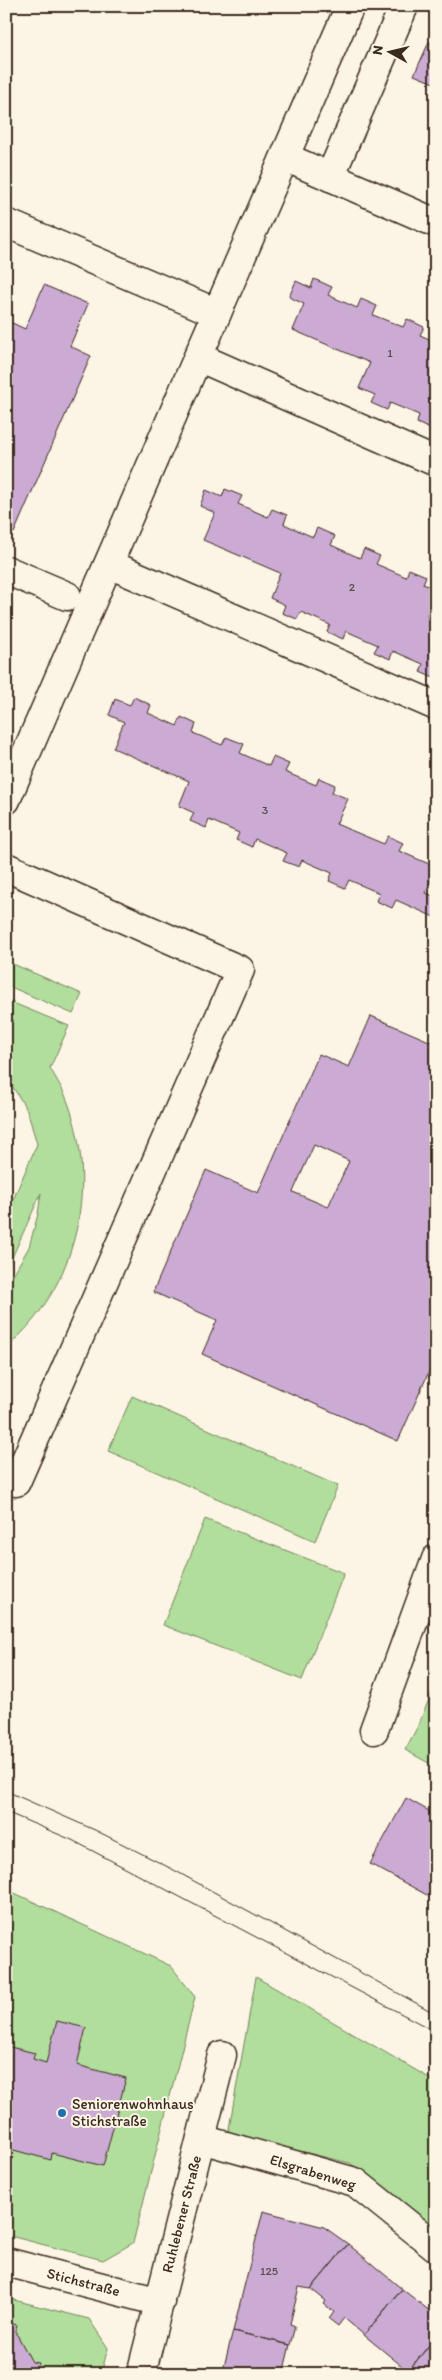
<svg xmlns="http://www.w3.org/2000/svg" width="442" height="2380" font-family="Itim,sans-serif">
<rect width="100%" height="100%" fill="#fcf5e5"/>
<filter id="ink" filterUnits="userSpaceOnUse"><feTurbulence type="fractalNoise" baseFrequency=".02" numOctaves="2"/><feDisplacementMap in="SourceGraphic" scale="10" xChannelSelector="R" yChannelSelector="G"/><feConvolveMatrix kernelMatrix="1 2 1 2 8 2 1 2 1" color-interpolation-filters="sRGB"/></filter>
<g filter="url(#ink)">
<!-- green -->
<path fill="#b1de9c" stroke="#76845d" d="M6,961L82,994L73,1014L6,985Z
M6,1000L69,1026L50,1068C55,1077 61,1086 65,1095C101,1182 78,1287 6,1348V1287L29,1247L38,1214L41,1193L6,1271V1216L37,1144L27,1110L6,1076Z
M132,1396L338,1486L315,1541L108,1451Z
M205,1519L344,1573L302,1680L163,1625Z
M436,1682V1767L405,1750L418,1726Z
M6,1889L171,1966L195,1997L133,2243L103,2260L6,2235Z
M256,1977L436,2082V2229L350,2163L228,2134Z
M6,2298L89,2319L108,2348L101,2374H6Z"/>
<!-- building -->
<path fill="#cbaad4" stroke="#3b2a1e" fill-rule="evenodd" d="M429,42L435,45L436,42V84L414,75Z
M314,279L332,287L328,295L357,308L361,299L377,306L373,315L403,327L407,319L424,327L420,335L436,342V422L432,430L417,423L419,415L390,403L387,410L371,403L375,395L359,388L370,363L293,330L304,304L289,297L296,281L311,288Z
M44,285L88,304L70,346L91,356L14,533L6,529V320L25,329Z
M225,489L242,496L238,504L268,517L272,509L287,515L284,524L313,537L317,528L335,536L331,545L360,558L364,549L380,556L376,564L406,577L409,569L426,576L423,584L436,589V596L427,615L436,619V679L420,672L423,664L393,651L390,659L374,652L378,645L346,631L343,639L327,632L330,625L301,612L297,619L282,613L285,605L270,598L280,573L203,540L215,513L200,506L206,490L222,497Z
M134,697L151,705L148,713L177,726L181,717L196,724L193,733L222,745L226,737L244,744L240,753L269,766L273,757L289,764L285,772L316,785L319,778L335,785L332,792L348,799L336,824L384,844L388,836L403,843L399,851L436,867L426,893L436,897L434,917L396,900L392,908L376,901L379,893L349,880L345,888L329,881L332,873L302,860L299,867L283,861L287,853L255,839L252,847L236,840L239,833L209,820L206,828L190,821L194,813L179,806L189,781L113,748L124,722L109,715L115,699L130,705Z
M371,1016L436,1044V1356L398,1441L202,1354L217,1320L153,1292L206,1170L258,1193L319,1054L349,1067ZM314,1145L349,1161L328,1207L293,1192Z
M406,1798L436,1815V1900L370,1864Z
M57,2021L86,2028L77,2065L126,2078L103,2166L52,2153L51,2160L6,2148V2046L35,2053L33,2059L46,2063Z
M263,2211L324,2227L348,2244L311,2289L299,2287L290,2324L295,2326L290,2345L233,2331Z
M348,2244L402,2289L364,2335L344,2318L338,2326L329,2319L334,2312L324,2304L326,2301L311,2289Z
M402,2289L436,2316V2337L408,2371L364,2335Z
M6,2322L17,2325L15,2331L32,2362L39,2363L37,2374H6Z
M233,2331L290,2345L283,2374H222Z
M436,2337V2374H406L408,2371Z"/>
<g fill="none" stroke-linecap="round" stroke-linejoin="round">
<!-- minor casing -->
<g stroke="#3b2a1e" stroke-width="31">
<g id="minor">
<path d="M285,157L436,223"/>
<path d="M330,177L404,6"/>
<path d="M6,223L217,313"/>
<path d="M198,357L436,462"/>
<path d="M109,564L436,706"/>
<path d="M6,570L67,596"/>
<path d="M6,800L350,6"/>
<path d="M6,867L240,970L16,1482"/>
<path d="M374,1730L436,1559"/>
<path d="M201,2139L355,2182L436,2247"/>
<path id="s1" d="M6,2262L160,2302"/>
<path id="s2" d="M141,2374L222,2055"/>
</g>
</g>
<!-- minor -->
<use href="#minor" stroke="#fcf5e5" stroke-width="28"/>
<!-- tram -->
<path stroke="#3b2a1e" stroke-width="1" d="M6,1791L97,1831L172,1869L436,2014
M6,1812L72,1840L436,2032"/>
</g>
</g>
<!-- markers -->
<circle fill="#1f6fb2" stroke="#fcf5e5" stroke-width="2" cx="62" cy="2113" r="5"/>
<g text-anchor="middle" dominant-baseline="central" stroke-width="4" stroke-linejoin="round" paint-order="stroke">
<!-- number labels -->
<g font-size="12" fill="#5f4a4c">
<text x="390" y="353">1</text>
<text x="352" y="587">2</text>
<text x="265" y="810">3</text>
<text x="269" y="2271">125</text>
</g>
<!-- poi labels -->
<g font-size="15" fill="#3b2a1e" stroke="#fcf5e5" text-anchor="start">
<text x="72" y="2104">Seniorenwohnhaus<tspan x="72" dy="17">Stichstraße</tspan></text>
</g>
<!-- street labels -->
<g font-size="15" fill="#3b2a1e" stroke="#fcf5e5">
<text transform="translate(313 2172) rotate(17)">Elsgrabenweg</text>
<text stroke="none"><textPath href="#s2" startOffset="165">Ruhlebener Straße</textPath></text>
<text stroke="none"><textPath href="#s1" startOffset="80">Stichstraße</textPath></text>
</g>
</g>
<!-- margin -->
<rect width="442" height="2380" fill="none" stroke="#fcf5e5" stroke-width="25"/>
<rect x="12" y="12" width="417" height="2355" fill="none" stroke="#3b2a1e" stroke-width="2" filter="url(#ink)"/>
<!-- north arrow -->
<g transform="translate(390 52) rotate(278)" stroke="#fcf5e5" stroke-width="4" paint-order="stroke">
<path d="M0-4L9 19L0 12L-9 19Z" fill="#3b2a1e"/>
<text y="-8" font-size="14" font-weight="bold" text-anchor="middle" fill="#3b2a1e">N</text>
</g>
</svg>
